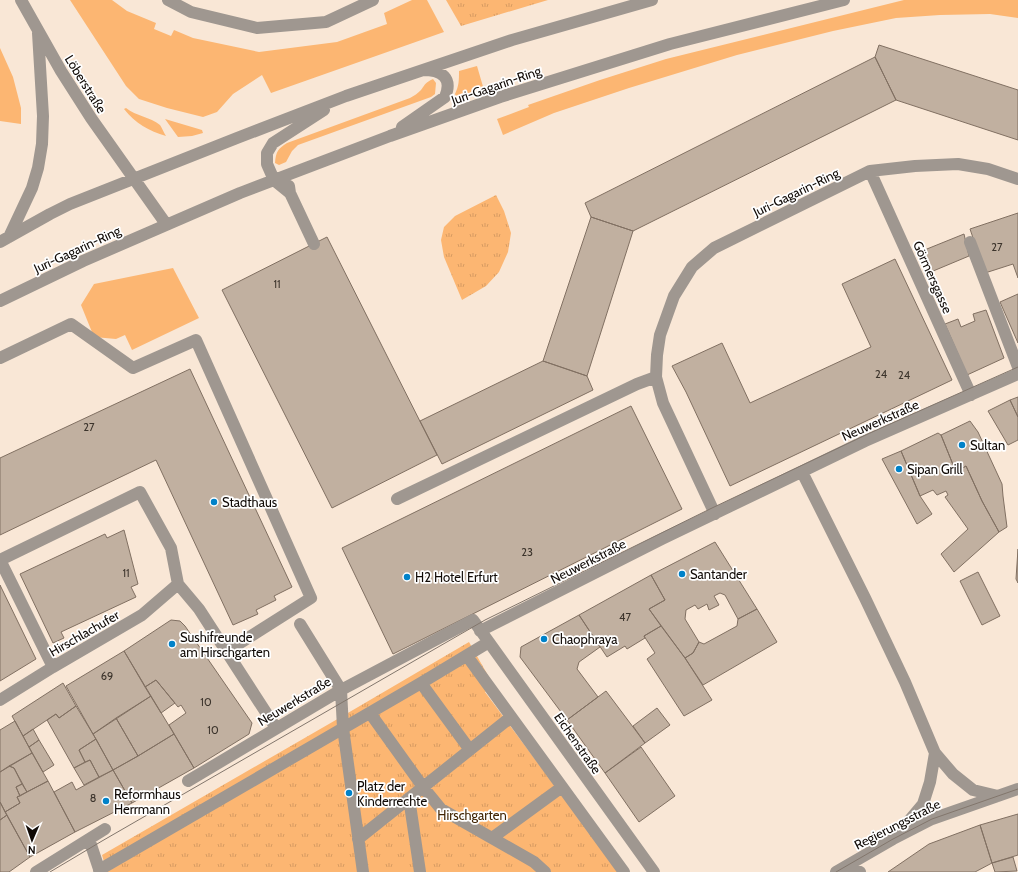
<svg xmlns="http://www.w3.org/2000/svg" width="1018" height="872" font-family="Cabin,sans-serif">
<defs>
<pattern id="park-tufts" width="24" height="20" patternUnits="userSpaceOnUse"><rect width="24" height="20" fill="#fcb672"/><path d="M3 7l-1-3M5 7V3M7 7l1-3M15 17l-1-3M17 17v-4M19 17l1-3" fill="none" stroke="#d79b61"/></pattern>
</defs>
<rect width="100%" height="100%" fill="#f9e7d6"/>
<!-- green -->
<path fill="#fcb672" d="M70,0H112L127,11L156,23L154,29L171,36L174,30L193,38L259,52L337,42L387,24L384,13L412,0H427L444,32L271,93L262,75L233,94L217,112L203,117L167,108L139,99L126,86Z
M904,0H1018V18L990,14L940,15L896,18L833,31L737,55L629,88L554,113L503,135L497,119L529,107L528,105L600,80L666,59Z
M0,48L13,77L21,108V124L0,121Z
M477,66L484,90L457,98L455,94C459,86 459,80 459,71Z
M433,79L436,83L435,94L431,97L298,145L292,151L286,162L279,165L275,163C276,151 278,149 287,143L410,98C414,96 418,93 421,90C426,83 425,83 433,79Z
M126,108C136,116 150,117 160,125C162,128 164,133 166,136C149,131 135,123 124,109Z
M165,119L202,130L203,133L192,136L178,137Z
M173,268L199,318L132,350L125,335L116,339L94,337L81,305L94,284Z"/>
<!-- park -->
<path fill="url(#park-tufts)" d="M446,0H548L461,26Z
M496,195L504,211L511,233L508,252L499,272L486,286L462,300L444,257L441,240L444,227L455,216Z
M469,642L494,686L485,692L619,872H107L102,855L341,717Z"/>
<!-- building -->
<path fill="#c1b0a0" stroke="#817062" d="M879,45L1018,90V140L896,100L875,57Z
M875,57L896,100L633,231L591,217L585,203Z
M1018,213V278L1013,264L985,273L970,229Z
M591,217L633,231L587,376L543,361Z
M964,234L969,256L926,274L917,253Z
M327,237L437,455L332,508L222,290Z
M895,259L952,380L730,486L686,392L672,366L722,343L750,403L871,347L842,284Z
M1018,294V343L1000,302Z
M986,310L1004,358L967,375L945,324L958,319L961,327L975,321L973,314Z
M543,361L587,376L593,390L442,464L420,421Z
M190,369L292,587L274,596L276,600L256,610L258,614L233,625L156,460L0,535V458Z
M1018,397V417L1010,400Z
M1010,400L1018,417V440L1008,445L988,411Z
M631,406L682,509L393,654L342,548Z
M970,421L978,432L1002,484L1003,496L1007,527L999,532L982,501L966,466L956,472L941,435Z
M938,433L941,435L956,472L966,466L982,501L999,532L954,572L941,554L968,529L945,497L948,495L946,491L937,495L933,490L920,496L901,451Z
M901,451L920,496L932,514L917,524L882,459Z
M124,530L138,584L131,587L136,597L61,632L64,638L53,643L20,574L105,534L107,538Z
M715,542L757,609L738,619L725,595L720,593L714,596L719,605L709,610L707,604L698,609L695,605L686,610L685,619L699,642L693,653L685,658L649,609L665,600L651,575Z
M1018,549V583L1016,579Z
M978,572L1000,616L982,625L960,581Z
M651,575L665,600L649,609L661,626L644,636L645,638L627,649L625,646L607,657L579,615Z
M0,585L36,659L0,681Z
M757,609L777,642L703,685L685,658L693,653L699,642L704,644L737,626L738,619Z
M579,615L600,647L579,662L577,669L598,697L567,720L520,657L521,647Z
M171,620L180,621L185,626L252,723L249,734L194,768L169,725L186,713L181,705L178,707L156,680L145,687L124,651Z
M661,626L685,658L712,700L684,716L647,659L655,653L644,636Z
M124,651L151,696L93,734L66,686Z
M156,680L175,703L161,713L145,687Z
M63,683L76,706L59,718L56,714L23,736L12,716Z
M606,691L645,743L605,773L567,720Z
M151,696L174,734L138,756L116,718Z
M76,706L96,739L79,750L85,762L74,768L47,720L56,714L59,718Z
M657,708L670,725L645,743L633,726Z
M116,718L138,756L113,770L93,734Z
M15,721L32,753L0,772V730Z
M33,729L39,740L29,747L23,736Z
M174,734L194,768L132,803L113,770L138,756Z
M96,739L113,770L99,777L90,760L85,762L79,750Z
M39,740L54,765L43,772L29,747Z
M641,747L675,796L639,822L605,773Z
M32,753L48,781L27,792L14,768L9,766Z
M90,760L99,777L84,785L74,768Z
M9,766L14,768L22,784L16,787L20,796L17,797L20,803L5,812L0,802V772Z
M113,770L132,803L75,832L54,792L72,782L76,790Z
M48,781L75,832L30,857L5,812L20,803L17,797Z
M22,784L27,792L20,796L16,787Z
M0,802L7,815L0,820Z
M1018,814V855L992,863L980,825Z
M7,815L30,857L9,872H0V820Z
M980,825L992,863L975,872H888L929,844Z
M1013,857L1017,871L995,872L992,863Z"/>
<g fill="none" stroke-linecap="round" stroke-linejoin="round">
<!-- minor -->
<path stroke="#9f9790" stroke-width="12" d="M21,0L61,71L91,118L166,224
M168,0L191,12L257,28L326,22L373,0
M402,127L445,97C453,78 442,70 423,70
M870,171L971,395
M289,186L290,193L314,244
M290,193L274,180L267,164V153L273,143L324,110
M9,237L32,188L38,168L42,144L43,116L38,33
M0,242L50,214L70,204L237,138L346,96L512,40L652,0
M970,242L1018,367
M0,301L83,261L240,193L390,136L500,97L670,44L844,0
M0,358L71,324L133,368L196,340L311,598L226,652
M802,472L865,598L905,682L935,753L953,774L973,790L998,796
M397,499L637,384L656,377
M715,514L663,403L656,377L657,355L660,335L674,296L692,267L714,248L870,171L915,166L958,164L988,169L1018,179
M0,560L140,492L171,548L178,584L199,609L276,728
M0,560L53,667
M300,624L341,690L343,728L363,872
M480,631L662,539L865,441L1018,374
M467,656L624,872
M421,683L470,750
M0,700L53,667L142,615L178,584
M370,713L423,787L441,809L534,862L545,872
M188,781L341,690L473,620L654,872
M409,798L420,872
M897,835L923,804L930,782L935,753
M492,838L562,787
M89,839L100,872
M358,839L511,717
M846,866L860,872
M99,870L421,683L489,642
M36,872L105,829
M836,872L893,839L932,819L1018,789"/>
<!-- tram -->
<path stroke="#82766c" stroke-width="1" d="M50,872L102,841L485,620L712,508L870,433L1018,367
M836,872L893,839L932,819L1018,789"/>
</g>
<!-- markers -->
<g fill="#0082c9" stroke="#fff" stroke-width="1.5">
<circle cx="962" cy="445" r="4"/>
<circle cx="899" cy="469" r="4"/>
<circle cx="214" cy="502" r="4"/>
<circle cx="682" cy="574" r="4"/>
<circle cx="407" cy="577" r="4"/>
<circle cx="544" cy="639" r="4"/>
<circle cx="172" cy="644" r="4"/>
<circle cx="349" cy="793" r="4"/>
<circle cx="106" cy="801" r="4"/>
</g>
<g text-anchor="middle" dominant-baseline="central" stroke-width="3.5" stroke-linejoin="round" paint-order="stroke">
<!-- number labels -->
<g font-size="11" fill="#3c342c">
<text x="997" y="247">27</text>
<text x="277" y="284">11</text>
<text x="881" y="374">24</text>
<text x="904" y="375">24</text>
<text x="89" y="427">27</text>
<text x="527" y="552">23</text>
<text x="126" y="573">11</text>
<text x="625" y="617">47</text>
<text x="107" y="676">69</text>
<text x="206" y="702">10</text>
<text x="213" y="730">10</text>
<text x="93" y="798">8</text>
</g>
<!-- street labels -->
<g font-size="13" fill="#100a06" stroke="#fff">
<text transform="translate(86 84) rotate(58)">Löberstraße</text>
<text transform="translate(496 85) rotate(-19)">Juri-Gagarin-Ring</text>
<text transform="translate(796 192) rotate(-26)">Juri-Gagarin-Ring</text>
<text transform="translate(77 249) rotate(-25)">Juri-Gagarin-Ring</text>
<text transform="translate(933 277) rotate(66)">Görmersgasse</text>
<text transform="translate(880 420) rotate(-24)">Neuwerkstraße</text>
<text transform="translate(588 561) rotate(-27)">Neuwerkstraße</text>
<text transform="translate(84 633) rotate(-30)">Hirschlachufer</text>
<text transform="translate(294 701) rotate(-31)">Neuwerkstraße</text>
<text transform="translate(578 743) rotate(55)">Eichenstraße</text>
<text transform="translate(897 824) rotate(-27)">Regierungsstraße</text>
</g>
<!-- poi labels -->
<g font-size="13" fill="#100a06" stroke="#fff" text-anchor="start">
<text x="970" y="445">Sultan</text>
<text x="907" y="469">Sipan Grill</text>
<text x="222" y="502">Stadthaus</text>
<text x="690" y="574">Santander</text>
<text x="415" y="577">H2 Hotel Erfurt</text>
<text x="180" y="637">Sushifreunde<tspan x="180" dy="15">am Hirschgarten</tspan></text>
<text x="552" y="639">Chaophraya</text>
<text x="357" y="786">Platz der<tspan x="357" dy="15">Kinderrechte</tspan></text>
<text x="114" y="794">Reformhaus<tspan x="114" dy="15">Herrmann</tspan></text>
</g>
<!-- park labels -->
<g font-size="13" fill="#412403" stroke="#fff">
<text x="472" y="815">Hirschgarten</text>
</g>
</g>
<!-- north arrow -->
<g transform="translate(32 840) rotate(182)" stroke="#ffffff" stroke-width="3" paint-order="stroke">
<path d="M0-3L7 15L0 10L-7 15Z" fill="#100a06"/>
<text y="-6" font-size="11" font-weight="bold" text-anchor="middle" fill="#100a06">N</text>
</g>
</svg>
